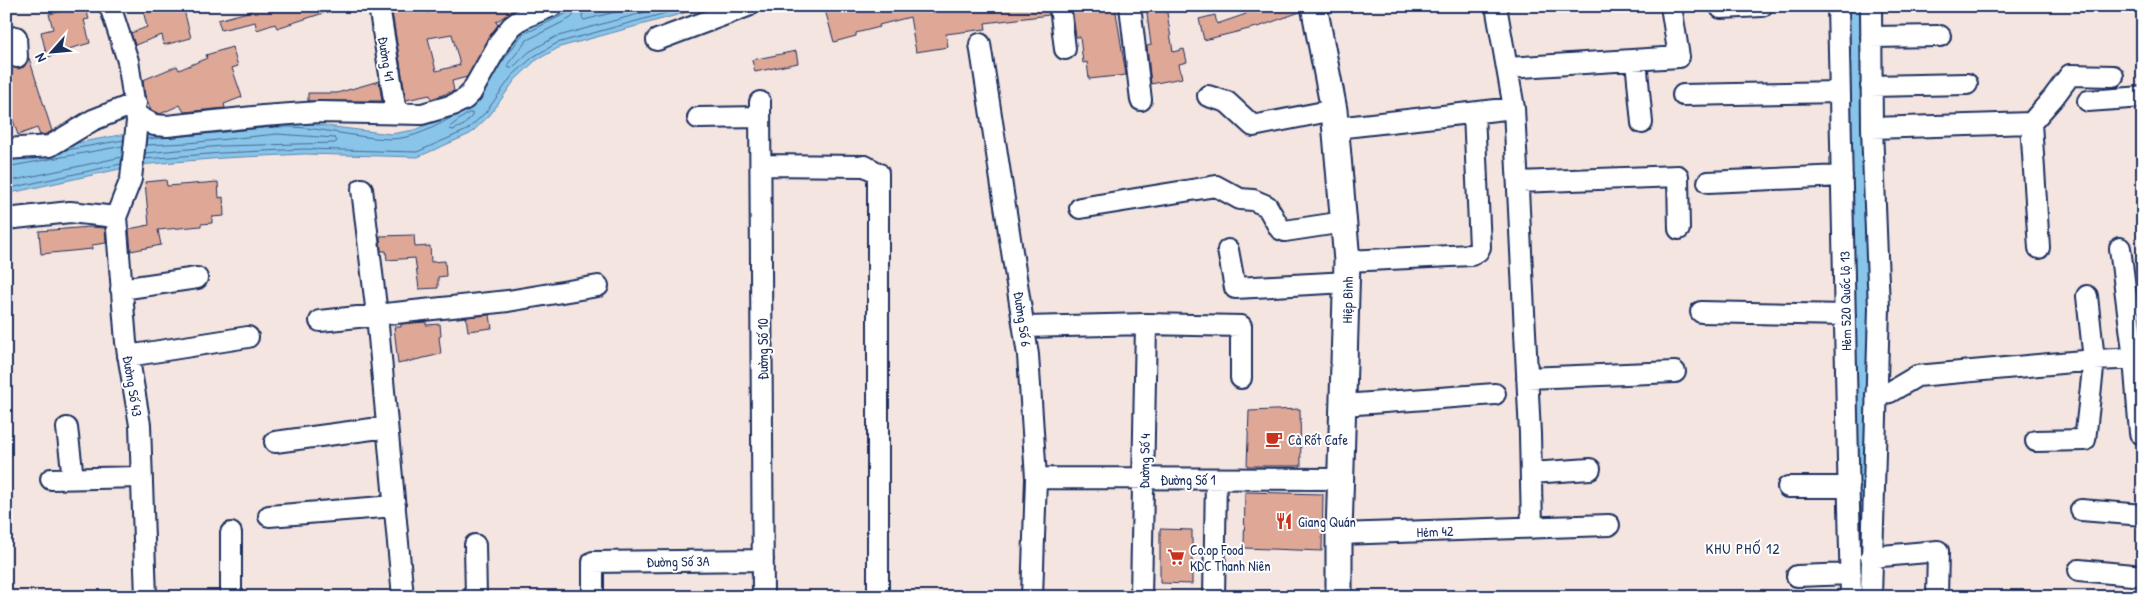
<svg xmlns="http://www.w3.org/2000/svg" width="2149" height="603" font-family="'Patrick Hand',sans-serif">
<rect width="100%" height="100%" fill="#f5e5e0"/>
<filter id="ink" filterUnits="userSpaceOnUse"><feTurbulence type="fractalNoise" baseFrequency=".02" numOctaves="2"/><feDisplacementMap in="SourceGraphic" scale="10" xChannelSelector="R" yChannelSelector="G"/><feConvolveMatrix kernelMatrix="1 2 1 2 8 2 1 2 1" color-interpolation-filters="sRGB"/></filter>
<g filter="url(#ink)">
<!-- water -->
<path fill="#89c4e9" stroke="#5d88b1" d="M571,6H710L560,47L535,61L515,80L490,115L470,134L418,157L304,154L223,158L138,165L6,194V156L120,135L186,132L277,122L310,124L391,134L414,130L431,123L452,112L519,31L539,19Z"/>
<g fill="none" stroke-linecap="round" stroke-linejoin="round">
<!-- shore -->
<path stroke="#476b96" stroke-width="1" d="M576,6L575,13L571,18L527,40L508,64L509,68H512L529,52L555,37L667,6
M584,6L582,18L584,20L638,6
M497,69L522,35L567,13L570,6
M469,113H472V116L464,125L453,130L450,129L451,126Z
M146,139C190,137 233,130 276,127C314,125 352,138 390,139C413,139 435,127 454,116
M66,150L124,140
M145,153L222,146L335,143L337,141L335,138L277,134L188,143L146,145
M144,159L222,153L304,149L417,152L467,130L486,112L512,76L533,57L557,43L691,6
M6,167L123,146
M6,182L122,157
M6,189L121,164"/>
<!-- canal -->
<path stroke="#89c4e9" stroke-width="16" d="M1854,6L1859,146L1862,597"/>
</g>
<!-- building -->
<path fill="#dea796" stroke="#1b2f5e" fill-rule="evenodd" d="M85,6L89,19L84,20L90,43L65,50L66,52L47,57L41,32L53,29L49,14Z
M142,6H183L191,38L164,45L162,35L135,45L131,33L147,27Z
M249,6H338L339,8L277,28L275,24L257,30L255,22L221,30L218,20L251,11Z
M391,6H426L427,13L453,6H510L512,11L496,22L498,25L467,77L452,81L454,91L431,99L430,95L406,100ZM452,34L460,65L436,71L428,38Z
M839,6H1048L1049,15L985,23L986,29L946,34L948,47L916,52L910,17L879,25L880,27L856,33V36L834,42L825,10Z
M1081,6H1115L1126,75L1089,79L1087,62L1083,63L1080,37H1076L1072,7Z
M1146,6H1166L1173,52L1184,49L1187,62L1179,64L1182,78L1151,84L1147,46L1151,45Z
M1255,6H1300V12L1261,26L1204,40L1199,19L1215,15L1217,24L1246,14L1244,10Z
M232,47L238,66L232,68L242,97L224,104L225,108L184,112L180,105L160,114L151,110L145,96L143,80L177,66L179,70L207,58L206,55Z
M796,51L798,63L755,72L752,60Z
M29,58L52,131L46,134L40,135L37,128L18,135L7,103L10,102L6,89V61L11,67L18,69L24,67Z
M379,81L382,101H308V93H337Z
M166,180L167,186L218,182L219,198L223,197L224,216L212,217V223L201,224V226L158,230L161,245L131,251L129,229L149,225L145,182Z
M90,227L105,228L106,243L92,245V249L41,254L39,231Z
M414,235L415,247L430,246L431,262L445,261L446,276L438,277V288L419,289L415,258L387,260L386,251H381L380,236Z
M490,315L492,328L468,331L466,317Z
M426,322V325L440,324L441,336L439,337L441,354L398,364L394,327H401V324Z
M1300,409L1301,466H1247L1249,411Z
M1245,492L1323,494L1322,551L1244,548Z
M1160,529L1192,530V584L1160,583Z"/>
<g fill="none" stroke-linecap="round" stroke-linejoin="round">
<!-- minor casing -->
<g stroke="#1b2f5e" stroke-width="24">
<path id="minor" d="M110,6L128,61L137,121L131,179L116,217L126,342L140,425L146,597
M379,6L396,112
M1060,6L1065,49
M1130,6L1141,100
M1496,6L1514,108L1530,434L1532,528
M1838,6L1851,597
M1871,6L1872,128L1879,308L1871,597
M1721,8L1762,6
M1871,37L1940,36
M6,39L16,37L17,57
M657,40L748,6
M980,44L1028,355L1036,478L1032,597
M1636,60L1642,123
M1507,68L1679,57L1671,6
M1871,86L1967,84
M1683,95L1840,92
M1208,96L1227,102L1253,126L1334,110
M2088,101L2143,97
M760,102L763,597
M137,115L154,125L167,126L263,116L319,112L422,114L453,105L465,99L471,93L501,40L512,26L523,18L552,6
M698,118L760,117
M1336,128L1514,108
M1872,128L2031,123
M6,149L50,146L93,120L136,103
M761,165L865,166L878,173V597
M1518,182L1678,176L1679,229
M1708,182L1842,176
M362,189L377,315L403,597
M1080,208L1216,186L1240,199L1253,200L1267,206L1280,229L1285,231L1344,222
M6,219L70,212L116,217
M2039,248L2031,123L2053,98L2070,75L2113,76
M2120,248L2134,359L2140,433
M1228,250L1235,288L1348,282
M1347,261L1471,255L1478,251L1480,247L1474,113
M121,289L197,278
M1701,312L1845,315
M320,321L508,301L598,286
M1025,327L1146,324L1241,326V378
M128,356L248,337
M1527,378L1675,372
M1876,395L1890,392L1917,376L2094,360L2143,358
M1343,405L1495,394
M67,428L73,478
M2036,441L2085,440L2094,360L2087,296
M275,442L387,427
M1531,473L1590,469
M1036,478L1341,479
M51,479L141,477
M1788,487H1849
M2081,510L2143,515
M269,516L395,506
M1339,534L1609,525
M475,545L476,597
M1871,557L1938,551L1937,597
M2079,570L2143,576
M1797,576L1851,574
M231,597V533
M593,597V562L763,560
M1141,597L1146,324
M1214,597L1216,479"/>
</g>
<!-- major casing -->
<g stroke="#1b2f5e" stroke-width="29">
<path id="major" d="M1314,6L1334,110L1347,261L1339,534V597"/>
</g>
<!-- minor -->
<use href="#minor" stroke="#fff" stroke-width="20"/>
<!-- major -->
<use href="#major" stroke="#fff" stroke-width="25"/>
</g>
</g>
<!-- icons -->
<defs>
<g id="cafe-bare" transform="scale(1.35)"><path d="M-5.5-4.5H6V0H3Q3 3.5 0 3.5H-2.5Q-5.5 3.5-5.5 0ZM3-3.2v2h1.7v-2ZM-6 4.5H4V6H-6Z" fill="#c8321e" stroke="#fff" stroke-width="2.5" paint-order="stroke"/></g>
<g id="restaurant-bare" transform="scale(1.35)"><path d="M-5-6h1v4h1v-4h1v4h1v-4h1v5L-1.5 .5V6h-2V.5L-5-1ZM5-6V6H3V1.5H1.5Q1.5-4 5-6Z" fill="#c8321e" stroke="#fff" stroke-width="2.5" paint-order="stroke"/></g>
<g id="supermarket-bare" transform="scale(1.35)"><path d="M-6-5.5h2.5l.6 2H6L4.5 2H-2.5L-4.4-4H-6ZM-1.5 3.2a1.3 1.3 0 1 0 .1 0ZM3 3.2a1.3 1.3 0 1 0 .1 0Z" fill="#c8321e" stroke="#fff" stroke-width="2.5" paint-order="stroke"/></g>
</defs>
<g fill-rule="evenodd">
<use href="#cafe-bare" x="1274" y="439"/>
<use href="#restaurant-bare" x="1284" y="521"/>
<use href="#supermarket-bare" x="1176" y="557"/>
</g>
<g text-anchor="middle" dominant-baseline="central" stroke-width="4" stroke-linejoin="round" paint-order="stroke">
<!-- street labels -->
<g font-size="14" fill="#1b2f5e" stroke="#fff">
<text transform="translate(387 59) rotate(81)">Đường 41</text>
<text transform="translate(1347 300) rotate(-89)">Hiệp Bình</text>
<text transform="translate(1845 301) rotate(-91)">Hẻm 520 Quốc lộ 13</text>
<text transform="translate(1023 319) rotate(82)">Đường Số 6</text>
<text transform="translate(762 349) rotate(-90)">Đường Số 10</text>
<text transform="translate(133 386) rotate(81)">Đường Số 43</text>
<text transform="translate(1144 461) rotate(-89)">Đường Số 4</text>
<text x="1188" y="479">Đường Số 1</text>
<text transform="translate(1435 531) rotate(-2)">Hẻm 42</text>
<text transform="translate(678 561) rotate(-1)">Đường Số 3A</text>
</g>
<!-- poi labels -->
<g font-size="14" fill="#1b2f5e" stroke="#fff" text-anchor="start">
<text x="1288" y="439">Cà Rốt Cafe</text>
<text x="1298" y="521">Giang Quán</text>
<text x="1190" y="549">Co.op Food<tspan x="1190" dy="16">KDC Thanh Niên</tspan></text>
</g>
<!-- neighbourhood labels -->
<g font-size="15" letter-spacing="1" fill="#1b2f5e" stroke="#fff">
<text x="1743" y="548">KHU PHỐ 12</text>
</g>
</g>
<!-- margin -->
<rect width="2149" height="603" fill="none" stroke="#fff" stroke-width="25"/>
<rect x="12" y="12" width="2124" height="578" fill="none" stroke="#1b2f5e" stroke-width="2" filter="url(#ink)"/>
<!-- north arrow -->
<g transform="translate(52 52) rotate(243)" stroke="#ffffff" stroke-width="4" paint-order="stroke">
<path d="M0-4L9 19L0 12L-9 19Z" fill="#1b2f5e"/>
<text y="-8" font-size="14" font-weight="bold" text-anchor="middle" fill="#1b2f5e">N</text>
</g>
</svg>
